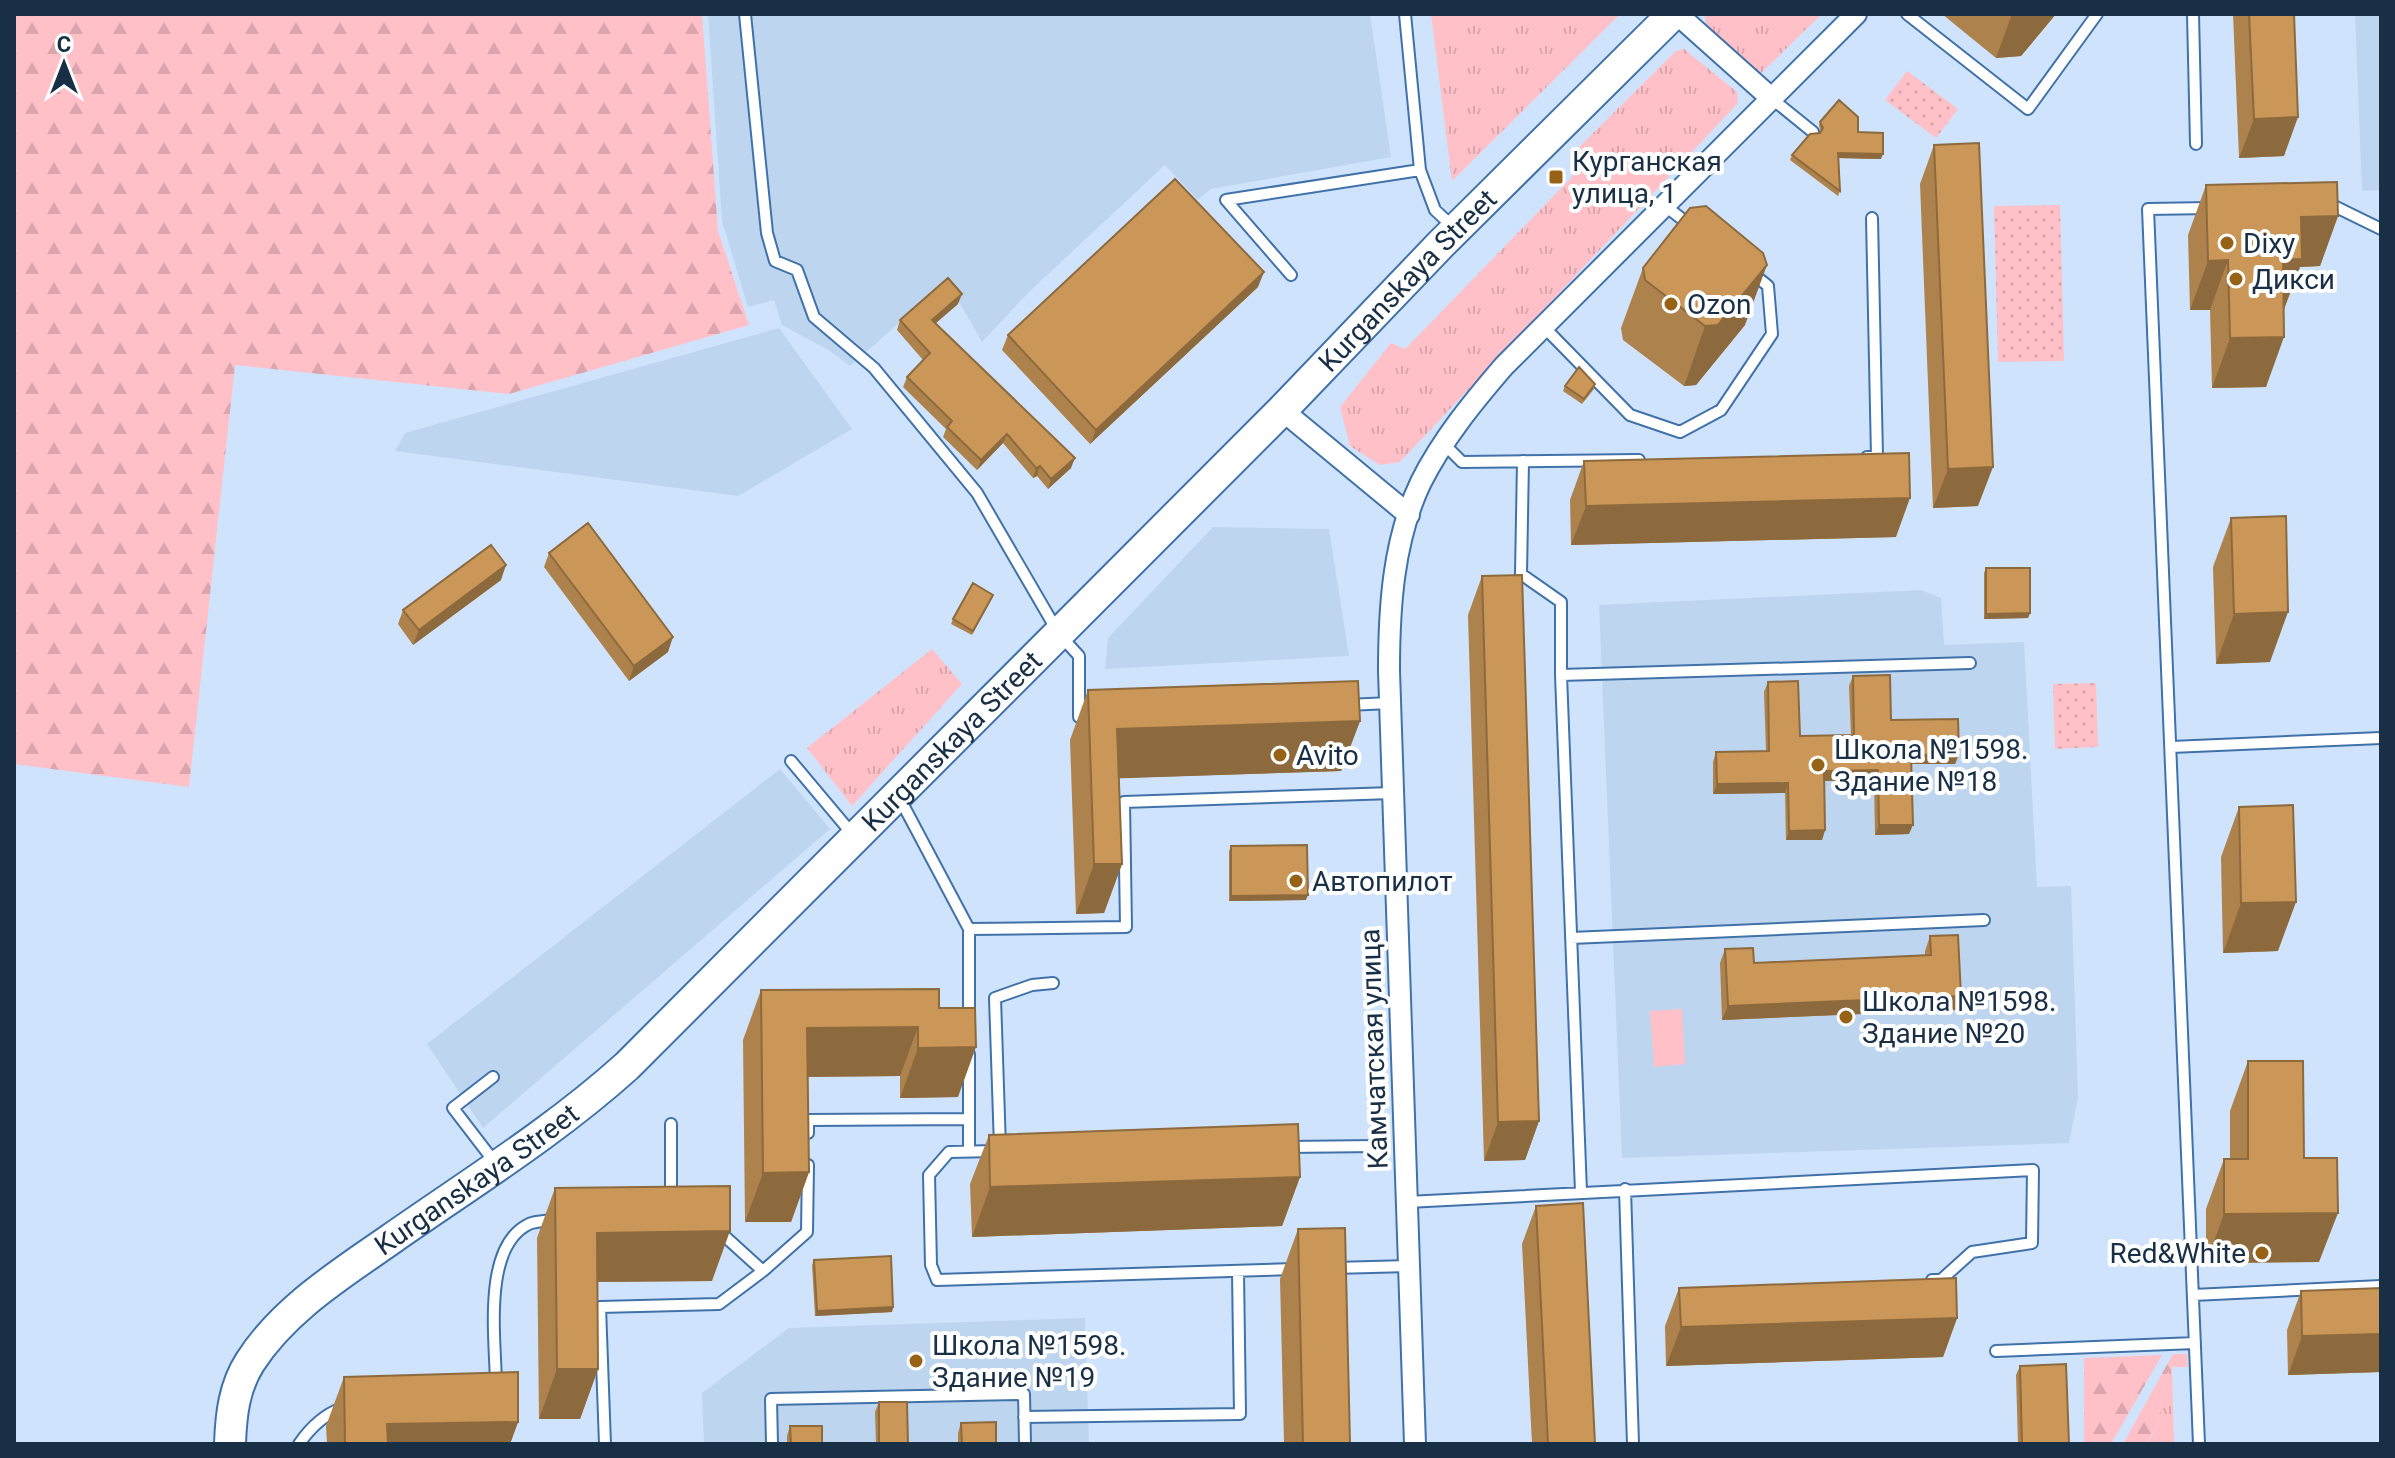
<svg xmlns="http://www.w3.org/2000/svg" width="2395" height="1458" font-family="Roboto,sans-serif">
<defs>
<pattern id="grass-tufts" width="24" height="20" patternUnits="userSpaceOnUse" patternTransform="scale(2)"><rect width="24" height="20" fill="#ffc0c7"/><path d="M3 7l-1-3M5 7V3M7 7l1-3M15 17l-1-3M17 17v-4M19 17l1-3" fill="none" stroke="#daa5ac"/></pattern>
<pattern id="forest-firs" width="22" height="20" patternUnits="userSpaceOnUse" patternTransform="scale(2)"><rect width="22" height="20" fill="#ffc0c7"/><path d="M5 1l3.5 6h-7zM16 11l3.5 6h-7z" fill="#daa5ac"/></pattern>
<pattern id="park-dots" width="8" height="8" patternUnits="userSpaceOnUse" patternTransform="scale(2)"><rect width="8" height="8" fill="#ffc0c7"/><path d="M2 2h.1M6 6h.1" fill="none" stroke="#daa5ac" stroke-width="1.8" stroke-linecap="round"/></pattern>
</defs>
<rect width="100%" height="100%" fill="#cfe4fc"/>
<!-- built -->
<path fill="#bed5ef" d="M708,14H1370L1391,157L1211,189L1198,200L1165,165L1029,292L982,342L947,281L850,366L830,351L782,325L774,300L748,307L722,221Z
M2355,14H2381V190L2362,191Z
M779,328L852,429L738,496L395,451L405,433Z
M1213,527L1329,529L1349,656L1105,669L1108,638Z
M1921,590L1941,598L1944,645L2024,642L2037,887L2071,886L2078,1097L2069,1143L1622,1158L1599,605Z
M780,769L830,829L483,1128L427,1044Z
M1085,1318L1089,1444H704L702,1393L789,1328Z"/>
<!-- grass -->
<path fill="url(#grass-tufts)" d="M1431,14H1620L1452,181Z
M1705,14H1822L1760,74L1706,27Z
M1684,49L1737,92L1738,103L1400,462L1380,465L1350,446L1340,407L1391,343L1405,349L1572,177L1573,153L1676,51Z
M932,649L962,684L852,806L807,748Z
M2172,1367L2174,1444H2148L2160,1419L2165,1376Z"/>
<!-- forest -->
<path fill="url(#forest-firs)" d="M14,14H702L718,231L749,325L509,394L235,365L189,787L14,764Z
M2173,1354H2187L2188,1367H2172L2165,1376L2160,1419L2147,1444H2123Z
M2162,1355L2111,1444H2084V1358Z"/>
<!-- park -->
<path fill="url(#park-dots)" d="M1907,71L1958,109L1936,138L1885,100Z
M2060,205L2064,361L1998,362L1994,206Z
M2096,683L2098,747L2055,749L2053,684Z"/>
<!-- pitch -->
<path fill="#ffc0c7" d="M1682,1009L1685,1064L1654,1067L1650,1011Z"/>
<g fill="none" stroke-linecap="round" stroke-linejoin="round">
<!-- lane casing -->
<g stroke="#4072a9" stroke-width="14">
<path id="lane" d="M745,14L767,233L775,261L797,270L814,317L874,368L977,493L1059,634L1079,656V717H1088
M1405,14L1420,170L1435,210L1452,226
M1907,14L2028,109L2097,14
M2193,14L2196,144
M1771,98L1813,132
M1226,200L1420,170
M1226,200L1291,275
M1664,205L1691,226
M2326,205H2332L2381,229
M1543,326L1630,415L1680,432L1721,410L1772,334L1768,286L1751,272
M1444,444L1462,462L1639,460
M1867,457H1877L1872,218
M1523,461L1521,574L1561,602V675L1581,1192
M1561,675L1970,663
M1347,705L1390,703
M2171,747L2381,738
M791,761L854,836
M900,799L969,929V1018
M969,929L1126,927L1124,802L1393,793
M1571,938L1984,920
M969,1054V1152
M493,1077L453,1108L496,1164
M671,1124V1198
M808,1133V1120L969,1119
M1000,1147L995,998L1032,985L1053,983
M1287,1147L1377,1146
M995,1151L949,1152L929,1175L931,1265L937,1280L1294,1269
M1625,1189L1633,1444
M1407,1202L2033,1170L2032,1243L1972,1252L1941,1280H1932
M720,1232L763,1271
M1334,1268L1409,1266
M2193,1295L2381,1286
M1996,1351L2195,1343
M496,1387C496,1342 481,1247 529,1224C535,1221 546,1221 553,1220
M1024,1417L1240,1414L1238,1271
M299,1444C310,1428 323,1415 342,1408
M605,1444L600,1307L719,1304L763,1271L807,1232L808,1165
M772,1444L771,1399L1024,1394L1025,1444
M2199,1444L2148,209L2210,208"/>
</g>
<!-- street casing -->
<g stroke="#4072a9" stroke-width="24">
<path id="street" d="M1677,14L1771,98
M1282,410L1409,515
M1415,1444L1389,671C1389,608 1393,540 1421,482C1442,440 1473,402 1504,366L1856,14"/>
</g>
<!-- secondary casing -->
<g stroke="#4072a9" stroke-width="34">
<g id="secondary">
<path id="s1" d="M230,1444C231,1415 234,1387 250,1362C284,1309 341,1274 391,1239C471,1183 555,1131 627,1066L1282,410L1441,244L1673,14"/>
</g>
</g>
<!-- lane -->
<use href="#lane" stroke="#fff" stroke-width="10"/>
<!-- street -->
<use href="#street" stroke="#fff" stroke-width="20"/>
<!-- secondary -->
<use href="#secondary" stroke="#fff" stroke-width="30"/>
</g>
<!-- wall -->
<path fill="#ae824c" d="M1942,14H2056L2021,56L1996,58Z
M2233,14H2294L2284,156L2239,158Z
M1820,122L1858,132L1881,159L1839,158L1840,191L1838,196L1790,160L1792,155L1821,132L1819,126Z
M1934,145L1978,506L1933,508L1920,184Z
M2206,185L2338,216L2320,266L2300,267L2284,309L2266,387L2212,388L2210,310H2190L2188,235Z
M1643,268L1745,325L1696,385L1684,386L1623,340L1621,328Z
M1258,287L1090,444L1002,350L1008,335Z
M958,304L935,323L1071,468L1048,489L1037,476L1033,478L1003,443L977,470L943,437L946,429L903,387L907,377L923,360L897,330L900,320Z
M1595,384L1594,389L1582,404L1563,391L1565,386Z
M1584,461L1896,537L1571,545L1570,500Z
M2231,518L2270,662L2216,664L2213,567Z
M549,553L668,652L629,681L544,567Z
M1986,568L2030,613L2028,618L1984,619V573Z
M1482,576L1539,1121L1525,1160L1484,1161L1468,615Z
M501,580L413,645L398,624L403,610Z
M991,600L972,635L951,624L953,619Z
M1853,676L1891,720L1959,754L1955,764H1912L1909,834L1875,835L1874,780L1824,781L1825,830L1822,840H1786L1785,793L1713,794V762L1716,752L1766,751L1764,692L1768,682L1800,736L1851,735L1849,686Z
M1088,690L1360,721L1341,771L1119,778L1122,864L1104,913L1076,914L1070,740Z
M2239,807L2278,951L2223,953L2221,857Z
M1231,846L1306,900L1229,901V851Z
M1930,936L1961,996L1956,1010L1722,1020L1720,963L1725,949L1754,963L1925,956V951Z
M761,990L939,1008L958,1097L900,1098V1076L808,1077L809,1172L791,1222H745L743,1040Z
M2248,1061L2304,1158L2319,1262L2206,1263V1209L2224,1159H2230V1111Z
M989,1135L1300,1177L1282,1226L972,1237L970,1184Z
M555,1188L712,1281L597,1282L598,1369L580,1419H539L537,1238Z
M1536,1206L1595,1444H1532L1522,1244Z
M1298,1229L1350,1444H1284L1280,1279Z
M814,1260L893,1307L892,1312L815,1316L812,1265Z
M1679,1288L1957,1318L1943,1357L1666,1366L1665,1326Z
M2381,1288V1372L2288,1375L2287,1330L2301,1291Z
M2020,1366L2069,1444H2018L2016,1375Z
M344,1377L518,1422L510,1444H327L326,1426Z
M879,1402L908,1444H876L875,1412Z
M961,1423L996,1444H958V1433Z
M790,1426L822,1444H787V1436Z"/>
<!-- shaded-wall -->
<path fill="#8d6a3e" d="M2012,14H2056L2021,56L1996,58Z
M2298,117L2284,156L2239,158L2254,119Z
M1838,153L1883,154L1881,159L1837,158Z
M2338,216L2320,266L2300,267L2284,309L2265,310L2283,260L2301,217Z
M2228,260L2210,310H2190L2208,261Z
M1767,265L1745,325L1696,385L1684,386L1705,326Z
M1264,272L1258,287L1090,444L1096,430Z
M962,294L958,304L928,330L932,320Z
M2284,337L2266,387L2212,388L2230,338Z
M1007,434L1003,443L977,470L981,460Z
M1075,458L1071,468L1048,489L1051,479Z
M1040,466L1037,476L1033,478L1036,468Z
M1993,467L1978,506L1933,508L1948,469Z
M1910,498L1896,537L1571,545L1586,506Z
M506,565L501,580L413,645L419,630Z
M2288,612L2270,662L2216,664L2234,614Z
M2030,613L2028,618L1984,619L1986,614Z
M673,637L668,652L629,681L634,666Z
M1360,721L1341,771L1099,779L1117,729Z
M1959,754L1955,764H1908L1911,755Z
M1878,770L1874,780L1820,781L1824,771Z
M1788,783L1785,793L1713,794L1717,784Z
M1879,825H1913L1909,834L1875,835Z
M1825,830L1822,840H1786L1789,831Z
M1094,864H1122L1104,913L1076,914Z
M1308,895L1306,900L1229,901L1231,896Z
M2296,902L2278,951L2223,953L2241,903Z
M1961,996L1956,1010L1722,1020L1728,1006Z
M918,1027L900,1076L789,1077L807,1028Z
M976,1047L958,1097L900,1098L918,1048Z
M1539,1121L1525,1160L1484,1161L1498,1122Z
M809,1172L791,1222H745L763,1173Z
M1300,1177L1282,1226L972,1237L990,1187Z
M2338,1213L2319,1262L2206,1263L2224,1214Z
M730,1231L712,1281L579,1282L597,1233Z
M893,1307L892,1312L815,1316L817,1311Z
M1957,1318L1943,1357L1666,1366L1681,1327Z
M2381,1334V1372L2288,1375L2302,1336Z
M557,1369H598L580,1419H539Z
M518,1422L510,1444H380L387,1424Z"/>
<!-- building -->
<path fill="#ca9758" stroke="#8d6a3e" stroke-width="2" d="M2249,14H2294L2298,117L2254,119Z
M1839,100L1858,117V132L1883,133V154L1838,153L1840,191L1792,155L1810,134L1820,133L1823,128L1820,122Z
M1979,143L1993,467L1948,469L1934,145Z
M1175,179L1264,272L1096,430L1008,335Z
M2337,182L2338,216L2301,217L2302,259L2283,260L2284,337L2230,338L2228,260L2208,261L2206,185Z
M1706,206L1763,253L1767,265L1718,325L1705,326L1645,280L1643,268L1690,208Z
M948,278L962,294L932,320L1075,458L1051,479L1040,466L1036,468L1007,434L981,460L947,427L952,421L907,377L930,353L900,320Z
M1579,367L1595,384L1584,399L1565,386Z
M1909,453L1910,498L1586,506L1584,461Z
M2286,516L2288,612L2234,614L2231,518Z
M588,523L673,637L634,666L549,553Z
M491,545L506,565L419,630L403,610Z
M1986,568H2030V613L1986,614Z
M1522,575L1539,1121L1498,1122L1482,576Z
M973,583L993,595L973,631L953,619Z
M1890,675L1891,720L1958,719L1959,754L1911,755L1913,825H1879L1878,770L1824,771L1825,830L1789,831L1788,783L1717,784L1716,752L1769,751L1768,682L1798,681L1800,736L1854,735L1853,676Z
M1358,681L1360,721L1117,729L1122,864H1094L1088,690Z
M2293,805L2296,902L2241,903L2239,807Z
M1307,845L1308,895L1231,896V846Z
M1958,935L1961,996L1728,1006L1725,949L1753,948L1754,963L1931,955L1930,936Z
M939,989V1008H975L976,1047L918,1048V1027L807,1028L809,1172L763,1173L761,990Z
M2248,1061H2303L2304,1158H2337L2338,1213L2224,1214V1159H2248Z
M1298,1124L1300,1177L990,1187L989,1135Z
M730,1186V1231L597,1233L598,1369H557L555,1188Z
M1583,1203L1595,1444H1548L1536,1206Z
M1345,1228L1350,1444H1303L1298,1229Z
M891,1256L893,1307L817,1311L814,1260Z
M1956,1278L1957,1318L1681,1327L1679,1288Z
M2381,1288V1334L2302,1336L2301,1291Z
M2066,1364L2069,1444H2022L2020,1366Z
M518,1372V1422L387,1424L388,1444H345L344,1377Z
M879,1402H907L908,1444H879Z
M996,1422V1444H962L961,1423Z
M790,1426H822V1444H791Z"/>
<!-- markers -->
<g fill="#966316" stroke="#fff" stroke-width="3">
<rect x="1548" y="169" width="16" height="16" rx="4"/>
<circle cx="2227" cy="243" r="8"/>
<circle cx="2236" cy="279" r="8"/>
<circle cx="1671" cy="304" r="8"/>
<circle cx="1280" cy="755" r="8"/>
<circle cx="1818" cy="765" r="8"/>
<circle cx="1296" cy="881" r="8"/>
<circle cx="1846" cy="1017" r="8"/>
<circle cx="2262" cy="1253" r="8"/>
<circle cx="916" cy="1361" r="8"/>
</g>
<g text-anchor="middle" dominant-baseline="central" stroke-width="8" stroke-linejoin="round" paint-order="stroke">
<!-- poi labels -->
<g font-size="28" fill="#192f46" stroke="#fff" text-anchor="start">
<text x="1572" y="161">Курганская<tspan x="1572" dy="32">улица, 1</tspan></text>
<text x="2243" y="243">Dixy</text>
<text x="2252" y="279">Дикси</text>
<text x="1687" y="304">Ozon</text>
<text x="1834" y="749">Школа №1598.<tspan x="1834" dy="32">Здание №18</tspan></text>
<text x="1296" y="755">Avito</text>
<text x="1312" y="881">Автопилот</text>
<text x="1862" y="1001">Школа №1598.<tspan x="1862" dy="32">Здание №20</tspan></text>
<text x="2246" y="1253" text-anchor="end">Red&amp;White</text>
<text x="932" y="1345">Школа №1598.<tspan x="932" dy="32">Здание №19</tspan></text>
</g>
<!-- street labels -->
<g font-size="28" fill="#192f46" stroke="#fff">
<text stroke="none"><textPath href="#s1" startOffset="1674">Kurganskaya Street</textPath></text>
<text stroke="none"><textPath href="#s1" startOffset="1026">Kurganskaya Street</textPath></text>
<text transform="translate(1374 1049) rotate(-92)">Камчатская улица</text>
<text stroke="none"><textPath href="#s1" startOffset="378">Kurganskaya Street</textPath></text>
</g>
</g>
<!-- border -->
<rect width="2395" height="1458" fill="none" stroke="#192f46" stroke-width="32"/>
<!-- north arrow -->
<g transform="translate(64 64)" stroke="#ffffff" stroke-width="6" paint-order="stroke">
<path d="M0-6L14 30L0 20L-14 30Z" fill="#192f46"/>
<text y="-12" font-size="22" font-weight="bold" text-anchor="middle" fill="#192f46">С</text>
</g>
</svg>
